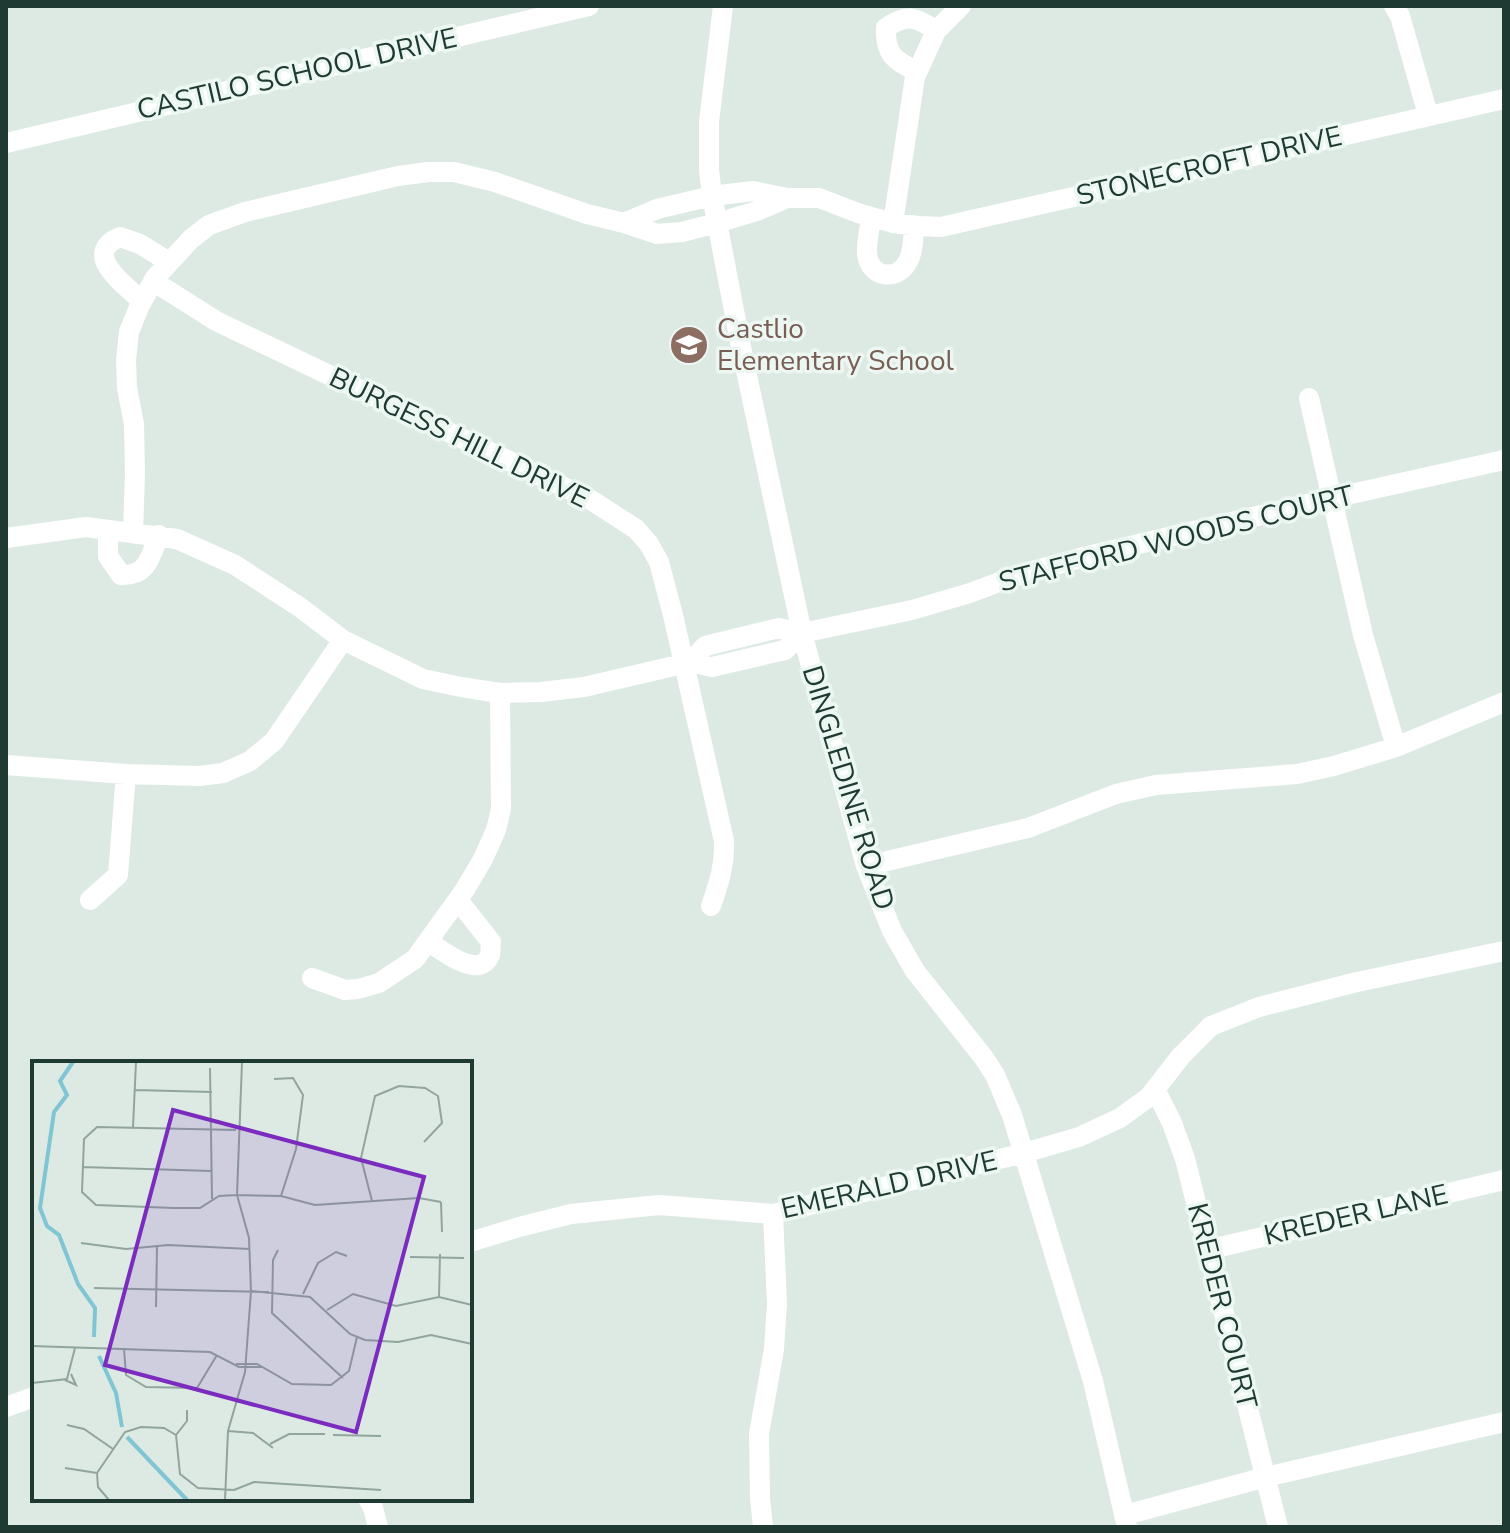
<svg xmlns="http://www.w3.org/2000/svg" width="1510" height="1533" font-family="'Nunito Sans',sans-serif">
<rect width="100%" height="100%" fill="#ddeae4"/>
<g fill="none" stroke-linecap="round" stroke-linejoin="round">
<!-- minor -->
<path stroke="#fff" stroke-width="20" d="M723,6L709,122V170L712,196L741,347L802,633L866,866L892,931L915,971L984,1058L995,1075L1012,1115L1093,1381L1127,1527
M1394,6L1400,16L1428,115
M917,72C895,60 885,56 886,28C906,13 917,17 936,31
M6,143L589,6
M871,217C870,228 866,243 867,254C870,278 896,281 907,263C914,252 913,238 914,226
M624,223L657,209L712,196L753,191L787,198H819L858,213L893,223L919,226L941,227L1504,99
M893,223L915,77L936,31L961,6
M153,281L216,321L591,500L636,529L649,544L659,562L673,615L724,841C725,865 719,883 711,906
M142,301C126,286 80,254 120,237L140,244L169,262
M1309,398L1363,635L1396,747
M108,530V556L121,575C148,576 150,557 159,535
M133,532L135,474L134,424L127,388L126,360L129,332L139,307L155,278L191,239L209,225L245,212L398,176L428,172H454L495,182L587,214L624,223L657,234L682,232L717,223L757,211L787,198
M6,538L86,527L177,539L235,565L301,608L343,640L423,679L461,687L500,693L541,692L584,687L691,662L712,667L785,650L802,633
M691,662L705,646L779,628L802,633L912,610L970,593L1015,576L1084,557L1333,498L1504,460
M6,765L126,774L199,776L223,773L250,761L274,741L343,640
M866,866L1028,828L1116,794L1156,785L1297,774L1334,766L1396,747L1504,702
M90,900L118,875L126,774
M428,941C441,950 480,981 490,955C491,951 490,946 491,942L458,900
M312,978L345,990L358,989L379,983L415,959L464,891L483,859L496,830L501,809L500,693
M1155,1089L1172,1123L1185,1159L1278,1527
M470,1242L519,1227L571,1214L659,1205L773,1214L1024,1153L1079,1137L1120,1118L1149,1097L1181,1056L1211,1026L1259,1007L1357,982L1504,951
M1207,1250L1504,1180
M6,1407L34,1397
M368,1499L373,1508L378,1527
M1125,1515L1266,1477L1504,1422
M763,1527L760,1498L759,1434L774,1349L777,1304L773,1214"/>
</g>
<!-- icons -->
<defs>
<g id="school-disc" transform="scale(2)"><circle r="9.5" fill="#8d6e63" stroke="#edf7f2"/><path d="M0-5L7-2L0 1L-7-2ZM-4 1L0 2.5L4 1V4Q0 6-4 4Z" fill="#fff"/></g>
</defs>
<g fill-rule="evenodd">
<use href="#school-disc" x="689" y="345"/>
</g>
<g text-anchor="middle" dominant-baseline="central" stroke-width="7" stroke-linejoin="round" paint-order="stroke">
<!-- street labels -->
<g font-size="28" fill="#1e3a33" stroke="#edf7f2">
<text transform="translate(297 74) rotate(-13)">CASTILO SCHOOL DRIVE</text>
<text transform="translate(1209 166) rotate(-13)">STONECROFT DRIVE</text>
<text transform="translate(459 438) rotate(26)">BURGESS HILL DRIVE</text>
<text transform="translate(1176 539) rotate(-14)">STAFFORD WOODS COURT</text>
<text transform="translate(848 788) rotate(73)">DINGLEDINE ROAD</text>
<text transform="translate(889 1185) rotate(-13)">EMERALD DRIVE</text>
<text transform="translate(1356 1215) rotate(-13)">KREDER LANE</text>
<text transform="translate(1222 1306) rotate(76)">KREDER COURT</text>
</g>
<!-- education labels -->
<g font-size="28" fill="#785e54" stroke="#edf7f2" text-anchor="start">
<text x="717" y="329">Castlio<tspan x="717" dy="32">Elementary School</tspan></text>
</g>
</g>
<!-- overview -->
<g transform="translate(32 1061)">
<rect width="440" height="440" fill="#ddeae4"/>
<path fill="none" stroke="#80c5d4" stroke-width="4" d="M41,1L28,20L35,34L22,51L8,147L15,165L27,174L46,223L63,247L62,276M67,295L84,332L90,366M95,376L155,439"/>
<path fill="none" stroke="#91a49d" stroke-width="2" d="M178,7L180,138M242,18L261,17L271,34L264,88L249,135M103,29L180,31M0,43V76M101,66L104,1M204,69L65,66L52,78L50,131L64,144L142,147H168L187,135L205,134L249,135L283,144L387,137L409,141M50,106L179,110M340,140L329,97L343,35L367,25L393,27L406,35L410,62L392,81M409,141L410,171M49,182L94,188L136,184L218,188M246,189L241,199L240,252L311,317M378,196L432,197M0,209V235M62,227L237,231M219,230L278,236L318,273L333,279L366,281L399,274L440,283M271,233L286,202L304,191L315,195M407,236L408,193M124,246L125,185M295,249L321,233L364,245L407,236L440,244M0,285L178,291L207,306H230M92,288L94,314L114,326L165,327L185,294M204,303H225L260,323L299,324L317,310L325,276M33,319L44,324L39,313M0,322L35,318L43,287M35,364L52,368L81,388M196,370L221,372L241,387M144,374L155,360V349M301,374L349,375M238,383L257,373H293M33,407L65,412M77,439L66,426L65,412L93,371L109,366L132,367L144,374L148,413L166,427L202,429L222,421L349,429M193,439L196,370L213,311L219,230L217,177L205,134L210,1"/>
<path fill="#7b2cbf" fill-opacity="0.15" stroke="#7b2cbf" stroke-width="4" d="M141,49L392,116L324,371L73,304Z"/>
<rect width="440" height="440" fill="none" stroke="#1e3a33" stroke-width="4"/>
</g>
<!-- border -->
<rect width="1510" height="1533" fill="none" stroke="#1e3a33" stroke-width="16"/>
</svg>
